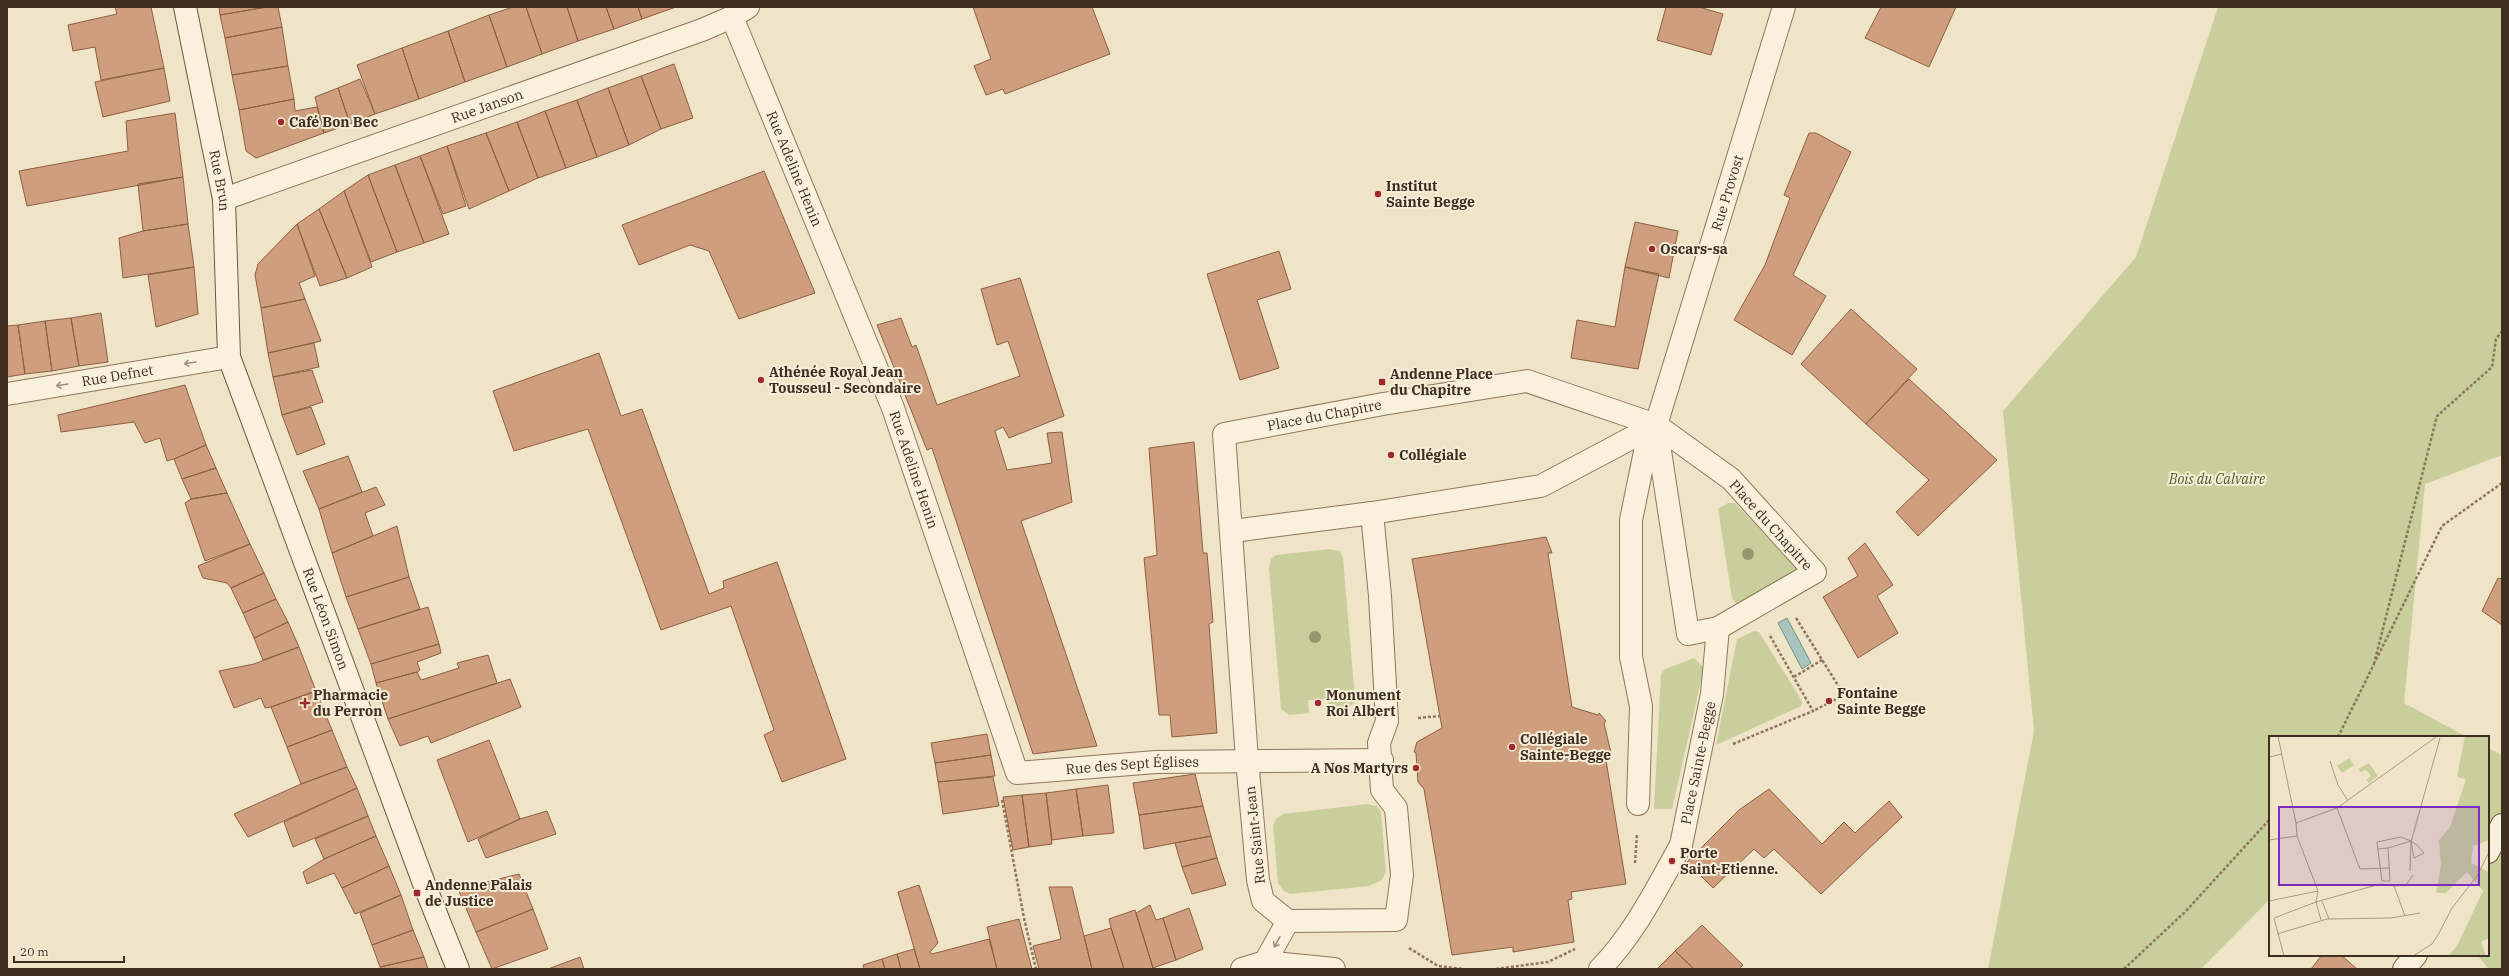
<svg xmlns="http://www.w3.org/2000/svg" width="2509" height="976" font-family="'IBM Plex Serif',serif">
<rect width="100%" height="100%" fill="#f0e4c8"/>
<!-- green -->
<path fill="#c9cf9b" d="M2218,7H2502V455L2425,484L2404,703L2467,737H2270V899L2201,969H1988L2034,731L2003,411L2136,257Z
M1728,503H1735L1800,572L1737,605L1732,598L1718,509Z
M1330,549L1340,551L1343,558L1355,699C1351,711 1339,710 1329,711L1328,699L1308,700L1309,713L1289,715L1281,709L1269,567L1271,559L1276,555Z
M1754,631L1759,632L1802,701L1801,706L1716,745L1737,639Z
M1694,658L1704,668L1672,809H1654L1661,674L1665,669Z
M2488,748L2502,755V969H2489L2477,955H2488Z
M1367,804L1377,806L1381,812L1386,872L1382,880L1369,886L1290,894L1283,890L1278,883L1273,826L1276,819L1283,814Z"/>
<!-- water -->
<path fill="#a9c4bc" stroke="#6f938a" d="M1787,618L1811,663L1802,669L1778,623Z"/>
<!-- building -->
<path fill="#cf9f7d" stroke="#8d5f41" d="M115,7H151L164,68L101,80L95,47L73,51L68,25L117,14Z
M219,7H267L220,15Z
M267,7H278L282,27L225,38L220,15Z
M513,7H526L542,54L507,67L489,15Z
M526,7H567L578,41L542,54Z
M567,7H606L614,29L578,41Z
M606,7H638L642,19L614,29Z
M638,7H676L642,19Z
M973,7H1092L1110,54L1005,94L1003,89L986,95L974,66L991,59Z
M1666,7H1699L1723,14L1711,55L1657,40Z
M1881,7H1956L1929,67L1865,38Z
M489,15L507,67L465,82L448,31Z
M282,27L288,66L232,75L225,38Z
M448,31L465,82L419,99L402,48Z
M402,48L419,99L375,114L357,65Z
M674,64L693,118L661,129L641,76Z
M288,66L294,99L239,110L232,75Z
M164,68L170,101L103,117L95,82Z
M641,76L661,129L629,145L608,88Z
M360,79L375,114L350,124L338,88Z
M338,88L350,124L324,133L315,97Z
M608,88L629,145L597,157L577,100Z
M294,99L295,111L317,107L324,133L256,158L246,151L239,110Z
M577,100L597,157L566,168L545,111Z
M545,111L566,168L538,178L517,122Z
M175,113L183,177L27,206L19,171L128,151L126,121Z
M517,122L538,178L509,191L486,133Z
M486,133L509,191L469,209L447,146Z
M1809,133H1816L1851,152L1793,275L1826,296L1792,355L1734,320L1765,265L1790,198L1784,195Z
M447,146L466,206L443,214L420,156Z
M420,156L449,234L424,243L395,165Z
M395,165L424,243L397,252L368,175Z
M764,171L815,293L739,319L709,251L690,245L639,265L622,225Z
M368,175L397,252L371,262L344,191Z
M183,177L188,224L143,231L138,184Z
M344,191L372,267L347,278L319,209Z
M319,209L347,278L320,286L297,224Z
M1635,222L1678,231L1669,278L1625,267Z
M188,224L194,267L123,278L119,238L143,231Z
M297,224L315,276L299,283L305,299L261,308L255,275L258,264Z
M1279,251L1291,289L1257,300L1279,368L1240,380L1207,274Z
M194,267L198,314L156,327L148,275Z
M1625,267L1659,274L1638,369L1571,358L1577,320L1615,327Z
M1020,278L1064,416L1009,438L1003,427L995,431L1007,470L1052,463L1047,433L1062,432L1072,502L1021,521L1097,746L1033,754L932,448L927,450L877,325L901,318L912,347L916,345L937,405L1020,376L1008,341L997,345L981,289Z
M305,299L321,341L268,353L261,308Z
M1851,309L1917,369L1866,424L1801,364Z
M101,313L108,362L79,366L71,318Z
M71,318L79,366L52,371L45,321Z
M45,321L52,371L25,374L18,325Z
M18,325L25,374L7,377V326Z
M314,343L319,367L273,377L268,353Z
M599,353L621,416L642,409L709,594L724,588L723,581L777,562L846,759L782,782L764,735L774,730L731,606L661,630L588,429L514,451L493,391Z
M312,370L323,402L282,415L273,377Z
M1909,379L1997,460L1918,536L1896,512L1929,480L1866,424Z
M185,385L206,445L174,459L167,461L160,438L145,443L134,422L61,432L58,415Z
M311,407L325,444L297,455L282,415Z
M1194,442L1203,553H1207L1213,622L1209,624L1217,733L1172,737L1170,715H1159L1144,558L1157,555L1149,448Z
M206,445L216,468L182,479L174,459Z
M348,456L362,492L319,509L303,471Z
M216,468L227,493L191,499L182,479Z
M376,487L385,505L365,513L373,536L332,553L319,509Z
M227,493L250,544L205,561L185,503L191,499Z
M397,526L409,577L346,597L332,553Z
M1546,537L1552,553H1548L1572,707L1598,715L1599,713L1606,721L1604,723L1611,753L1606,760L1626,884L1571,892L1572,899L1568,900L1574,942L1513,952V947L1452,955L1424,789L1418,782L1416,753L1414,752L1417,742L1442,728L1412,559Z
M1865,543L1893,585L1877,596L1898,633L1858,658L1823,597L1858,576L1848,558Z
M250,544L264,573L231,588L227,583L203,578L198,566Z
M264,573L276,599L243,613L231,588Z
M409,577L420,609L358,629L346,597Z
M2498,578L2502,579V625L2482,611Z
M276,599L288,622L254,638L243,613Z
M428,607L439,644L371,664L358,629Z
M288,622L299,647L263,660L254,638Z
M439,644L441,653L417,662L420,670L417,672L376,683L371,664Z
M299,647L316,691L271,707L265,708L261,698L234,708L219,671L254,664Z
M488,655L497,683L388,719L376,683L417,672L421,680L459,668L457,663Z
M510,679L521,707L431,743L428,736L400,746L388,719Z
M316,691L332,730L287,747L271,707Z
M332,730L347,767L301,784L287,747Z
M987,734L991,755L935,763L931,743Z
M489,740L520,819L468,842L437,760Z
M991,755L995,776L938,782L935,763Z
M347,767L357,788L248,837L234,814L301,784Z
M1195,774L1203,806L1139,815L1133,783Z
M993,777L999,806L943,814L938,782Z
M1108,785L1114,833L1083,836L1076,789Z
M357,788L368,816L293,847L284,822Z
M1076,789L1083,836L1052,840L1046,793Z
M1769,789L1822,844L1844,822L1855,833L1889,801L1902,817L1821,894L1774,849L1764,858L1754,849L1713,888L1687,862L1739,810Z
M1046,793L1052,844L1029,847L1022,795Z
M1022,795L1029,847L1013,850L1003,797Z
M1203,806L1211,836L1144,849L1139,815Z
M547,811L556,834L486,858L478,839L520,819Z
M368,816L376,836L324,859L315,839Z
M376,836L389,866L342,888L334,873L307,884L303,872L324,859Z
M1211,836L1217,858L1182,867L1175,843Z
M1217,858L1226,885L1192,894L1182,867Z
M389,866L401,895L355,914L342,888Z
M519,874L533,909L476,932L458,889Z
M919,885L938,943L930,952L932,954L989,939L997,969H920L898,892Z
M1049,887H1072L1092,969H1039L1033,946L1061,939Z
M401,895L413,930L372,945L360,913Z
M1150,905L1156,920L1163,918L1176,960L1153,968L1136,913Z
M1189,908L1203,949L1176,960L1163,918Z
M533,909L548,949L492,969L476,932Z
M1135,910L1153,968V969H1124L1111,928L1109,919Z
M1019,919L1032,969H997L987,927Z
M1702,925L1743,965L1739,969H1694L1675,951Z
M1111,928L1124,969H1092L1084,936Z
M413,930L424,957L380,967L372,945Z
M914,949L920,969H901L897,954Z
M1675,951L1694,969H1657Z
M897,954L901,969H885L882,959Z
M2322,955H2341L2357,969H2311Z
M424,957L428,969H381L380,967Z
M580,957L584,969H548Z
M882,959L885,969H864L863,965Z"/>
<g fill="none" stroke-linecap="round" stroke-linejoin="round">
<!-- lane casing -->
<g stroke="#8d765c" stroke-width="24">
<g id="lane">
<path id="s1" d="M1681,845L1712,694L1718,628"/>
</g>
</g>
<!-- street casing -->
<g stroke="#8d765c" stroke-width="24">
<g id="street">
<path id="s2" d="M732,17L893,408L1017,773L1156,762L1382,760"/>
<path id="s3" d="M224,199L702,30L732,17L748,7"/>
<path id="s4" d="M7,394L229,357"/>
<path d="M1656,425L1731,479L1815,572L1718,628L1688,634Z"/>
<path d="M1372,513L1541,486L1656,425"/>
<path d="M1233,531L1372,513L1380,596L1387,721L1379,743L1382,790L1396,808L1402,875L1396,920L1288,921"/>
<path id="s5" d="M1638,804L1641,706L1631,657V520L1648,437L1656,425L1784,7"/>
<path id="s6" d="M1288,921L1263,901L1258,880L1247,760L1224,434L1383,404L1527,381L1656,425"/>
<path d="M1265,962L1288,921"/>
<path d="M1242,969L1265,962L1334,969"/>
<path d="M1600,969C1635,933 1657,888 1681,845"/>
</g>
</g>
<!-- secondary casing -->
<g stroke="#6f573f" stroke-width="24">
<g id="secondary">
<path id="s7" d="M185,7L224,199L229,357L426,889L458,969"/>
<path d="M2488,852L2502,825"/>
<path d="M2404,969L2416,955"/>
</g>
</g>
<!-- path -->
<path stroke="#8d765c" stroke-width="2.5" stroke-dasharray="3 2" stroke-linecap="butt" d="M1796,618L1844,695L1813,711
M2376,660L2442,526L2502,483
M2374,664L2437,416L2492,367L2496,339L2502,331
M1794,677L1822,660
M1418,718L1440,716
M2338,737L2374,664
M1733,744L1813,711L1769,634
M1002,800L1024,918L1036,969
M1635,863L1637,834
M1409,948L1438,966L1463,969
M1496,969L1548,962L1575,949
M2124,969L2186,911L2270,819"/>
<!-- lane -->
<use href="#lane" stroke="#faf1dc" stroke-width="22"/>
<!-- street -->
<use href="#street" stroke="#faf1dc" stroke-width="22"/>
<!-- secondary -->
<use href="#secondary" stroke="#faf1dc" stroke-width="22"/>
</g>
<!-- trees -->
<g fill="#96986f">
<circle cx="1748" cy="554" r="6"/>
<circle cx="1315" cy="637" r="6"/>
</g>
<!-- one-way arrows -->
<defs><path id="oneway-shaft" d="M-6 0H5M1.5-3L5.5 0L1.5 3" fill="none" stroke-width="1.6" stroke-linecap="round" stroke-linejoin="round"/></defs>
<g stroke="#9c907e">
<use href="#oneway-shaft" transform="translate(190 363) rotate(171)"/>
<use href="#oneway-shaft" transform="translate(62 385) rotate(171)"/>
<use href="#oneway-shaft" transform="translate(1277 942) rotate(119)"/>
</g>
<!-- markers -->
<g fill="#9e2a2b" stroke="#f7eed8" stroke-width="1.5">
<circle cx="281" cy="122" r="4"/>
<circle cx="1378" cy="194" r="4"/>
<circle cx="1652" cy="249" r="4"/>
<circle cx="761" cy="380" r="4"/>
<rect x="1378" y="378" width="8" height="8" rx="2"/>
<circle cx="1391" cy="455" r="4"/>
<circle cx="1829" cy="701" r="4"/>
<path d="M303 697h4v4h4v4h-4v4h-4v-4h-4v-4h4z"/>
<circle cx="1318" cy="703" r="4"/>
<circle cx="1512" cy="747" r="4"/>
<circle cx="1416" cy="768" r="4"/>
<circle cx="1672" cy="861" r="4"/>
<rect x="413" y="889" width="8" height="8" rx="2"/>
</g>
<g text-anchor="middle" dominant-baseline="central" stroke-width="4" stroke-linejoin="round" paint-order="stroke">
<!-- street labels -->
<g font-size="14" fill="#3d2e20" stroke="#f7eed8">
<text stroke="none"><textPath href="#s3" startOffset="279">Rue Janson</textPath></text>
<text stroke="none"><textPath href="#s2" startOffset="164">Rue Adeline Henin</textPath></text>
<text stroke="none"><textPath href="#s7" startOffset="177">Rue Brun</textPath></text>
<text stroke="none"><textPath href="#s5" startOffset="627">Rue Provost</textPath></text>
<text stroke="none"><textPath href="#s4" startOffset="112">Rue Defnet</textPath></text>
<text stroke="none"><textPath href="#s6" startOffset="603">Place du Chapitre</textPath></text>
<text stroke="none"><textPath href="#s2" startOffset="488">Rue Adeline Henin</textPath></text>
<text transform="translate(1771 525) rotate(48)">Place du Chapitre</text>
<text stroke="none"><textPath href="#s7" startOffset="633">Rue Léon Simon</textPath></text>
<text stroke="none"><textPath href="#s1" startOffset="84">Place Sainte-Begge</textPath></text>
<text stroke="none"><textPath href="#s2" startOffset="924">Rue des Sept Églises</textPath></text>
<text transform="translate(1255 835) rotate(-96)">Rue Saint-Jean</text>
</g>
<!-- poi labels -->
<g font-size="14" font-weight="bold" fill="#3d2e20" stroke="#f7eed8" text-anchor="start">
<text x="289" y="122">Café Bon Bec</text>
<text x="1386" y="186">Institut<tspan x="1386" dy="16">Sainte Begge</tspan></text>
<text x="1660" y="249">Oscars-sa</text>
<text x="769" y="372">Athénée Royal Jean<tspan x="769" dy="16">Tousseul - Secondaire</tspan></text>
<text x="1390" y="374">Andenne Place<tspan x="1390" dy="16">du Chapitre</tspan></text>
<text x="1399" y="455">Collégiale</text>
<text x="1837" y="693">Fontaine<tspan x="1837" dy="16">Sainte Begge</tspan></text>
<text x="313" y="695">Pharmacie<tspan x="313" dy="16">du Perron</tspan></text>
<text x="1326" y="695">Monument<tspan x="1326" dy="16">Roi Albert</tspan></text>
<text x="1520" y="739">Collégiale<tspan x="1520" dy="16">Sainte-Begge</tspan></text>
<text x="1408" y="768" text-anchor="end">A Nos Martyrs</text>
<text x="1680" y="853">Porte<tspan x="1680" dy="16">Saint-Etienne.</tspan></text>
<text x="425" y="885">Andenne Palais<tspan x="425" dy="16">de Justice</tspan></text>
</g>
<!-- park labels -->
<g font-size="14" font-style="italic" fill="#4d5a26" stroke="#f7eed8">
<text x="2217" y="479">Bois du Calvaire</text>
</g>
</g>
<!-- overview -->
<g transform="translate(2269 736)">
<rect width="220" height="220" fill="#f0e4c8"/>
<path d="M196,0H220V104L204,110L202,127L220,136V202L212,206L217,220H179L188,210L214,155L198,136L177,157H167L172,129L170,104L181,91L197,43L188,41ZM80,22L85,29L73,37L68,30ZM100,27L109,40L100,47L97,44L102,40L97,34L91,36L89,33Z" fill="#c9cf9b"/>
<path fill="none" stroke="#a89b85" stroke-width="1" d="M9,0L27,87L28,100L49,155L47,166L5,182L15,220M0,21L13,18M61,25L69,49L79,65M68,72L91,133L120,132M27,87L68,72L167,1M0,104L28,100M142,105L148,109L155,117L145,122ZM119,112L142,105M108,113L119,112L121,145H113M141,135L142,106L171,2M113,145L108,106L132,101L142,105M125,150L137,149L144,139M0,165L49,155M53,165L60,183M52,184L47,166L111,148L125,150L136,180M8,198L58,183L122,182L151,177M144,220L163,208L169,199L183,172L208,140L220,116"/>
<path fill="#7b2cbf" fill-opacity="0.15" stroke="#7b2cbf" stroke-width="2" d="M10,71H210V149H10Z"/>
<rect width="220" height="220" fill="none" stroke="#3d2e20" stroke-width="2"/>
</g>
<!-- border -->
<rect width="2509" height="976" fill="none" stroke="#3d2e20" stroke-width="16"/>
<!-- scale -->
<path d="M14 956v6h110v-6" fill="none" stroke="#3d2e20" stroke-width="2"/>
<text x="20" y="956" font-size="12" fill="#3d2e20" stroke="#f7eed8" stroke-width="3" paint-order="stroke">20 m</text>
</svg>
